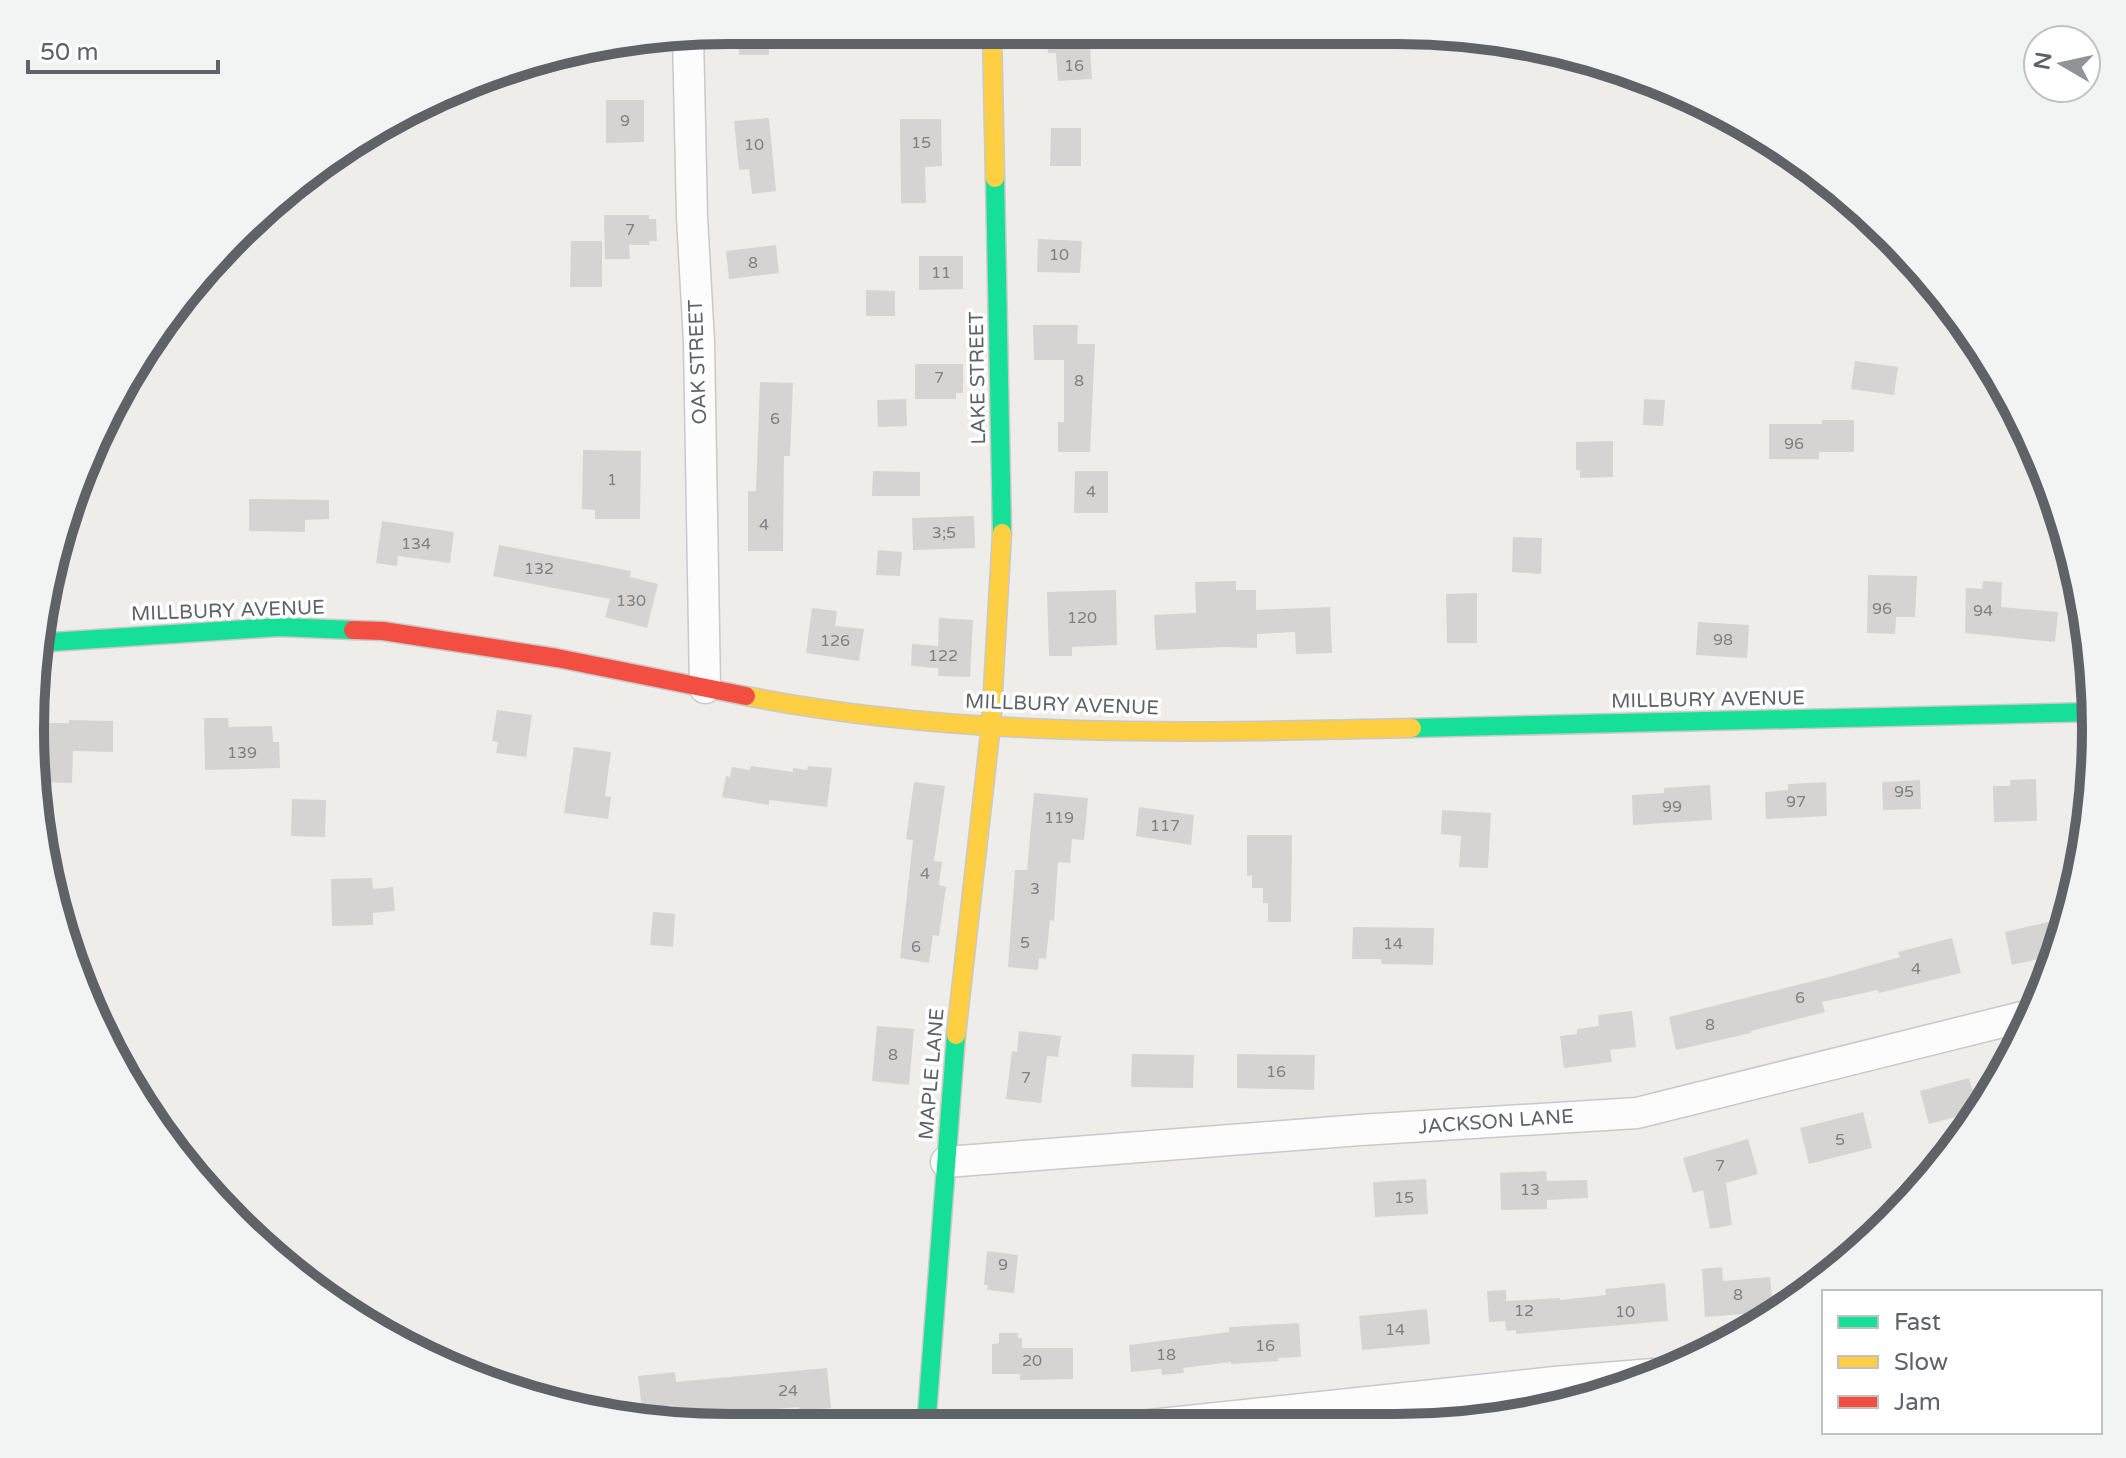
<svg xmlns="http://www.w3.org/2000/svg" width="2126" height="1458" font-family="'Varela Round',sans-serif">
<rect width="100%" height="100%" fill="#efedea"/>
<!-- building -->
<path fill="#d6d4d3" d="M739,30H769V55H739Z
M1046,30H1089L1092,79L1058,81L1056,53H1048Z
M606,100H644V142L606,143Z
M769,118L776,191L752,194L749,169L739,170L734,121Z
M900,119H941L942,166L925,167L926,203H901Z
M1051,128H1081V166H1050Z
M604,215H649V219H656L657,241H649L650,245H629L630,259H605Z
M1038,239L1082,241L1080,273L1037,272Z
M571,241H602V287H570Z
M776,245L779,273L729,279L726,251Z
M919,256H963V289L919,290Z
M866,290L895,291V316H866Z
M1033,325H1078L1077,344H1095L1090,452H1058V422H1064V360H1034Z
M1855,361L1898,367L1894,395L1851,389Z
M915,364H963V393H956V399H915Z
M760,382L793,383L790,456H784L783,551H748V491H756Z
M906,399L907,426L878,427L877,400Z
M1644,399L1665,400L1663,426L1643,425Z
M1822,420H1854V452H1819V459H1769V424H1822Z
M1613,441V477L1580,478V470H1576V442Z
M583,450L641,451L640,519H595V510L582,509Z
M873,471L920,472V496H872Z
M1075,471H1108V513H1074Z
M249,499L329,500V519L305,520V532L249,531Z
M974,516L975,548L913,550L912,518Z
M382,521L454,532L450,563L398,556L397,566L376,563Z
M1513,537L1542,538L1541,574L1512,572Z
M499,545L631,571L630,577L658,584L647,628L605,617L610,599L493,576Z
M878,550L902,552L900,576L876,575Z
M1868,575L1917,576L1915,617H1896L1895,634L1867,633Z
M1236,581V590H1256V610L1330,607L1332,653L1296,654L1295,632L1257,634V648L1226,647L1156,650L1154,615L1196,613L1195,582Z
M1983,581L2002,582L2001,607L2058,612L2055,642L1965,633L1966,588L1982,589Z
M1116,590L1117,645L1072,647V656H1049L1047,592Z
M1477,593V643H1447L1446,594Z
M812,608L837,611L835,626L864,629L859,661L806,653Z
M939,618L973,620L970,677L938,676V668L911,666L912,644L938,646Z
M1698,622L1749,625L1747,658L1696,655Z
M497,710L532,715L526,757L496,753L498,742L492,741Z
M204,718H228L229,727L272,726L273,742H279L280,768L205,770Z
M69,720L113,721V752L73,751L72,783L41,782L42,752H48V723H69Z
M574,747L611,752L605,796L611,797L608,819L564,813Z
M751,766L793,772V768L807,770L808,766L832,768L827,807L769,800V805L722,797L726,776L730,777L732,767L750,770Z
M2036,779L2037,821L1994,822L1993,786H2010V780Z
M1920,780L1921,809L1883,810L1882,782Z
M914,782L945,786L934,861L942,862L939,885L946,887L939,936L933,935L929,963L900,958L913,840L906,839Z
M1826,782L1827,816L1766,819L1765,792L1788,790V784Z
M1710,785L1712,820L1633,825L1632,795L1664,793V788Z
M1034,793L1088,798L1084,840L1072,839L1070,863L1058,862L1054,921L1050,920L1046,959L1039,958L1038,970L1008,967L1015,870H1027Z
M292,799L326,800L325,837L291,836Z
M1139,807L1194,815L1191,845L1136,836Z
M1442,810L1491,813L1488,868L1459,867L1461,836L1441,834Z
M1247,835H1292L1291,922H1268V903H1263V888H1252V875L1247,876Z
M372,878L373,889L393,887L395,911L373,913V925L332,926L331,879Z
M653,912L675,914L673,947L650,945Z
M2052,921L2053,929L2064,926L2055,955L2012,965L2005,932Z
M1353,927L1434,928L1433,965L1382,964L1381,959H1352Z
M1952,938L1961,973L1879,993L1878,990L1822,1002L1825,1012L1751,1031V1033L1676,1050L1669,1017L1829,977L1900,957L1898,952Z
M1632,1011L1636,1047L1610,1050L1612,1062L1564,1068L1560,1036L1577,1034V1029L1599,1026L1598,1015Z
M877,1026L914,1029L909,1085L872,1081Z
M1019,1031L1061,1036L1058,1057L1047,1056L1041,1103L1006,1099L1012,1051L1017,1052Z
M1132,1054L1194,1055L1193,1088L1131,1087Z
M1237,1054L1315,1055L1314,1090L1237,1088Z
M1969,1078L1972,1089L1997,1082L1982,1110L1929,1124L1920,1091Z
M1863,1112L1872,1148L1809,1164L1800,1128Z
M1748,1139L1758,1174L1726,1183L1732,1225L1710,1229L1703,1190L1693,1193L1683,1158Z
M1546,1171L1547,1181L1587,1180L1588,1198L1547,1200V1209L1501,1210L1500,1173Z
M1426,1179L1428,1214L1375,1217L1373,1182Z
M987,1251L1018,1255L1014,1293L987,1290L988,1285H984Z
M1722,1267L1723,1281L1770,1277L1773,1308L1768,1312L1705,1317L1702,1269Z
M1665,1283L1668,1321L1516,1334V1330L1506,1331L1505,1321L1489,1322L1487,1291L1506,1290V1301L1560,1298V1300L1606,1295L1605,1289Z
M1427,1309L1430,1344L1362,1350L1359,1316Z
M1299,1323L1301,1357L1278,1358L1279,1361L1231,1364V1362L1183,1368L1184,1373L1162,1375L1161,1369L1131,1372L1129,1345L1229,1332V1327Z
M999,1333H1018V1338H1022V1348H1073V1379L1020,1380V1374H992V1344L999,1343Z
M827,1368L831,1408L799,1411V1407L675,1418L674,1405L642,1408L638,1376L675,1372L676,1382Z"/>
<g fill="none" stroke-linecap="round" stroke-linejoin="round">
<!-- street casing -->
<g stroke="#c9c9ca" stroke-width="33">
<path id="street" d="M688,35L692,217L699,342L705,688
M946,1162L1360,1130L1637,1113L2034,1014
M1122,1428L1555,1382L1653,1374"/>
</g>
<!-- fast casing -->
<g stroke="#c9c9c9" stroke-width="21">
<path id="fast" d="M995,178L1002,533
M36,643L279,627L353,630
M1412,728L2094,712
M926,1428L956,1035"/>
</g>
<!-- slow casing -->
<g stroke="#c9c9c9" stroke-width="21">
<path id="slow" d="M992,30L995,178
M746,696C964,739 1190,733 1412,728
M956,1035L991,725L1002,533"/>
</g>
<!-- jam casing -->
<g stroke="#c9c9c9" stroke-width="21">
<path id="jam" d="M353,630L383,631L557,658L746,696"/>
</g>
<!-- street -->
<use href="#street" stroke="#fdfcfc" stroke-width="30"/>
<!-- fast -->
<use href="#fast" stroke="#16e098" stroke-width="18"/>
<!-- slow -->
<use href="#slow" stroke="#ffcf43" stroke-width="18"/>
<!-- jam -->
<use href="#jam" stroke="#f24e42" stroke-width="18"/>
</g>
<g text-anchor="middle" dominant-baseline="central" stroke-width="7" stroke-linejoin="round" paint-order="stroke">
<!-- number labels -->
<g font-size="16" fill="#7e8084">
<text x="1074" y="66">16</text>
<text x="625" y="121">9</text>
<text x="921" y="143">15</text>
<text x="754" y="145">10</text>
<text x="630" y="230">7</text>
<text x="1059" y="255">10</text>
<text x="753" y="263">8</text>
<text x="941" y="273">11</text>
<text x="939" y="378">7</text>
<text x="1079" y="381">8</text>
<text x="775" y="419">6</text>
<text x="1794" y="444">96</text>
<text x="612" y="480">1</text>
<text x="1091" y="492">4</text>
<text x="764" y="525">4</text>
<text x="944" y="533">3;5</text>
<text x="416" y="544">134</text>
<text x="539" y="569">132</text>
<text x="631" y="601">130</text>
<text x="1882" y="609">96</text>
<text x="1983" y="611">94</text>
<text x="1082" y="618">120</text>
<text x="1723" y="640">98</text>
<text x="835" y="641">126</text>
<text x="943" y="656">122</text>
<text x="242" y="753">139</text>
<text x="1904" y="792">95</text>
<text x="1796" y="802">97</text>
<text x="1672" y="807">99</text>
<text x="1059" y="818">119</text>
<text x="1165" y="826">117</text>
<text x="925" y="874">4</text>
<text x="1035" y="889">3</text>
<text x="1025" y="943">5</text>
<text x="1393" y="944">14</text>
<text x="916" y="947">6</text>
<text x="1916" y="969">4</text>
<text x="1800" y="998">6</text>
<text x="1710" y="1025">8</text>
<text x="893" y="1055">8</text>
<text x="1276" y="1072">16</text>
<text x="1026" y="1078">7</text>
<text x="1840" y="1140">5</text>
<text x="1720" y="1166">7</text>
<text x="1530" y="1190">13</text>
<text x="1404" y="1198">15</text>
<text x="1003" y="1265">9</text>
<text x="1738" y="1295">8</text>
<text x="1524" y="1311">12</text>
<text x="1625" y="1312">10</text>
<text x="1395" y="1330">14</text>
<text x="1265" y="1346">16</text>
<text x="1166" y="1355">18</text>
<text x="1032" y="1361">20</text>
<text x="788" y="1391">24</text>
</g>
<!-- street labels -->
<g font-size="20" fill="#5f6368" stroke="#fff">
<text transform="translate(698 362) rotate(-92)">OAK STREET</text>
<text transform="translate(978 378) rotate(-91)">LAKE STREET</text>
<text transform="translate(228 611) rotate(-2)">MILLBURY AVENUE</text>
<text transform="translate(1708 700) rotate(-1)">MILLBURY AVENUE</text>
<text transform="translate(1062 705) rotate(2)">MILLBURY AVENUE</text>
<text transform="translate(932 1074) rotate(-85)">MAPLE LANE</text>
<text transform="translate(1496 1122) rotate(-4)">JACKSON LANE</text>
</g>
</g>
<!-- crop -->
<path d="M0 0H2126V1458H0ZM729 44H1397A685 685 0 0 1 2082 729V729A685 685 0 0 1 1397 1414H729A685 685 0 0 1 44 729V729A685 685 0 0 1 729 44Z" fill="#f2f3f3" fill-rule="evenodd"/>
<path fill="none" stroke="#5f6368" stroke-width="10" d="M729 44H1397A685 685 0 0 1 2082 729V729A685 685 0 0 1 1397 1414H729A685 685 0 0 1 44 729V729A685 685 0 0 1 729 44Z"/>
<!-- legend -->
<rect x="1822" y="1290" width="280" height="144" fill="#ffffff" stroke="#bfc1c3" stroke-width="2"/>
<rect x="1838" y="1316" width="40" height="12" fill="#16e098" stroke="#bfc1c3" stroke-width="2"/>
<text x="1894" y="1330" font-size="24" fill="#5f6368">Fast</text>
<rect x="1838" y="1356" width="40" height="12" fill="#ffcf43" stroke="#bfc1c3" stroke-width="2"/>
<text x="1894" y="1370" font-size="24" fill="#5f6368">Slow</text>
<rect x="1838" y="1396" width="40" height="12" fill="#f24e42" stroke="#bfc1c3" stroke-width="2"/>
<text x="1894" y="1410" font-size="24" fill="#5f6368">Jam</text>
<!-- north arrow -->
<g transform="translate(2062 64) rotate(279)"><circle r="38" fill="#ffffff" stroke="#bfc1c3" stroke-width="2"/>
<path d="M0-6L14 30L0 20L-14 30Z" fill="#919396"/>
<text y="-12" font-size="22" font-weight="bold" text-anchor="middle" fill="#5f6368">N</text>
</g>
<!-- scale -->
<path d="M28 60v12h190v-12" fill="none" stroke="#5f6368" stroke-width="4"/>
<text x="40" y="60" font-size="24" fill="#5f6368" stroke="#ffffff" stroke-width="6" paint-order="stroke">50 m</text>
</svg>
